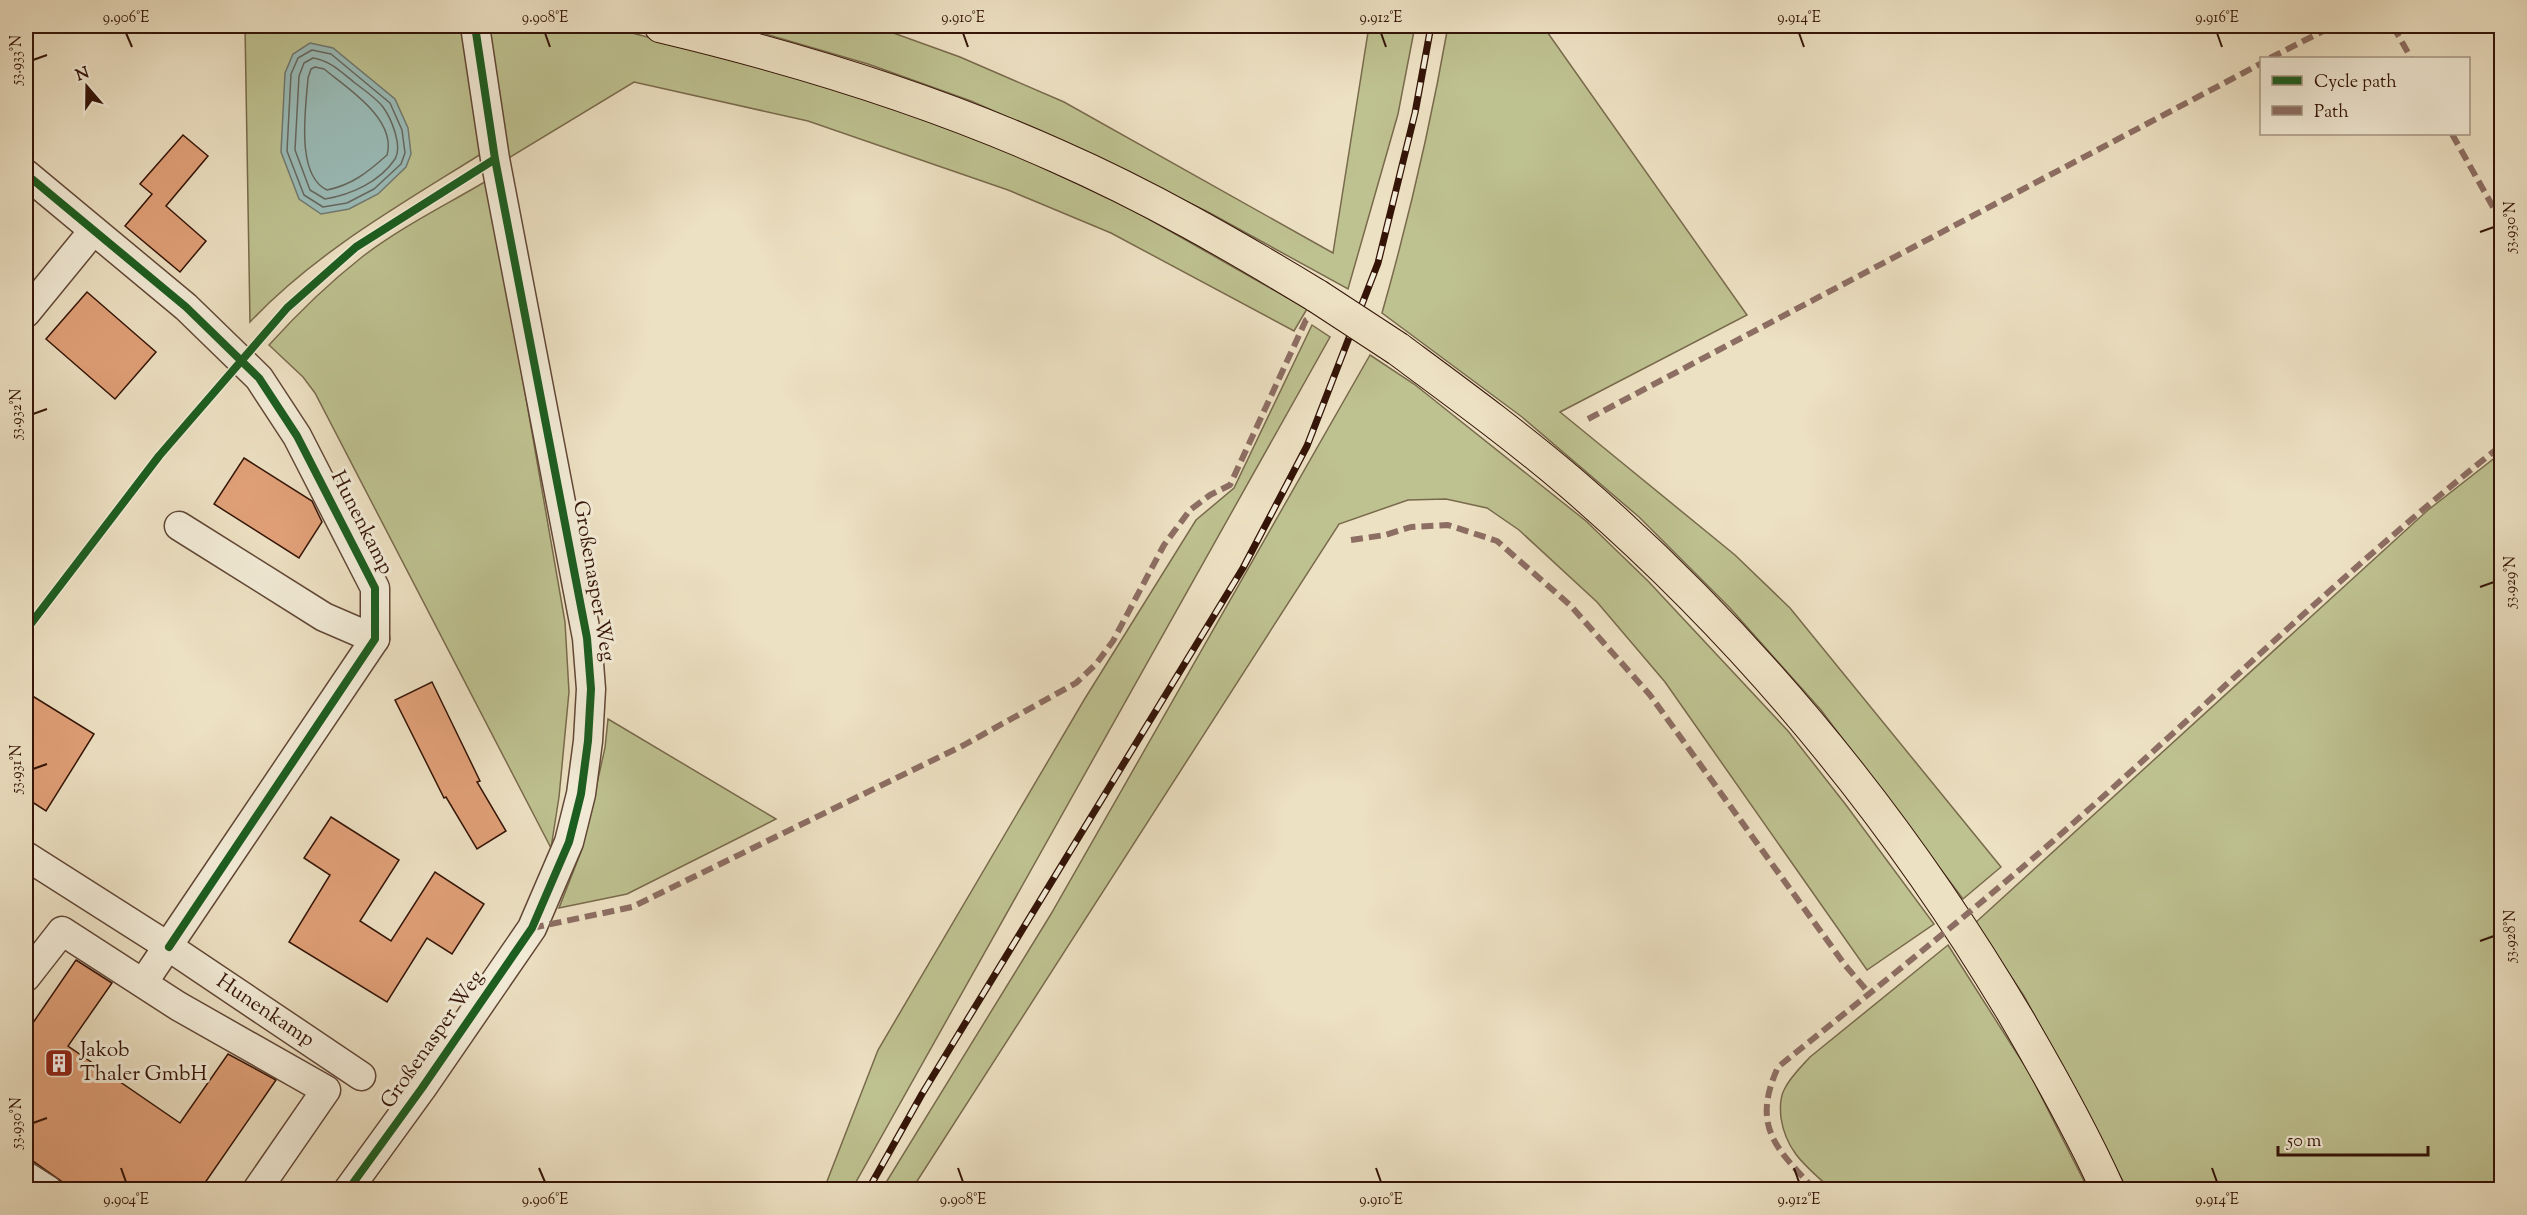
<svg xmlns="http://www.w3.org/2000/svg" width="2527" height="1215" font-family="'Sorts Mill Goudy',serif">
<rect width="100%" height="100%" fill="#ede1c3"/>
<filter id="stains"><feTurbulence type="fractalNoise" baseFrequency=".00333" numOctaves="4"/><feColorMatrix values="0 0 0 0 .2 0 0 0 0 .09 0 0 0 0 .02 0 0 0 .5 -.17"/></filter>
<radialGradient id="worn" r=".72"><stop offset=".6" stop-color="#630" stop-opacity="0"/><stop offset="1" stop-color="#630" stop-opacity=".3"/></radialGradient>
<!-- green -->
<path fill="#bec190" stroke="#796a4c" stroke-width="1.5" d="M245,26H461L481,154C400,205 316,252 250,322Z
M486,26H584L628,32L812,79L920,116L1018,156L1133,210L1307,309L1294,331L1111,233L1008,190L808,121L634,82L507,159Z
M738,26H874L960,57L1064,102L1333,253L1369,26H1415L1398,114L1348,289L1208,212L1074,146L971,101L868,64Z
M1448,26H1543L1747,315L1560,412L1735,555L1790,608L2001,867L1963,899L1821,710L1730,608L1639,517L1522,417L1382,313C1409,218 1431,123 1448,26Z
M488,180L565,622L569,692L559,797L551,848L315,393L303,377L269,345C298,313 329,283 362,257C401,227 446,205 488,180Z
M1312,325L1330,337L852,1189H824L878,1050L1084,700L1196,520L1234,488Z
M1370,355L1414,384L1586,521L1648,581L1788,731L1846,805L1934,924L1867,970L1665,682L1597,602L1519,530L1487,508L1446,499L1408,500L1339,524L912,1189H882L1051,914Z
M2501,453V1189H2127L2072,1084L2024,996L1975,923L2428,510Z
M608,719L776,819L627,894L559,908L582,849L605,748Z
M1948,945L2030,1074L2088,1189H1831C1807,1167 1786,1152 1781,1118C1780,1109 1780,1098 1784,1090C1790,1077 1801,1067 1810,1057Z"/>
<!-- water -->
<path fill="#9abcb8" stroke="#717971" stroke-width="1.5" d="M310,43L333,48L395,99L408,128L411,154L406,167L378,194L349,209L321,214L299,199L281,152L285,73L293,54Z"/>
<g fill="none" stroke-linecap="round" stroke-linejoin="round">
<!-- shore -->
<path stroke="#676860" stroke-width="1.5" d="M312,50L331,54L390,103L402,130L405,153L401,164L374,189L347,203L323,207L304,195L287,151L291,74L298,58Z
M313,58C331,61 341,72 355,83C364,90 376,98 383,107C391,118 403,146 395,159C380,182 350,195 325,199L310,190L295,150L299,76L304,63Z
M315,67L324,69C347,88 397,119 387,155C368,172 352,185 327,190C295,175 306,107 308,78L311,69Z"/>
</g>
<!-- building -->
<path fill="#e1a078" stroke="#341407" stroke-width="1.5" d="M183,135L208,156L166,206L206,241L180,272L125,226L152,194L140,184Z
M87,292L156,352L115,399L46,339Z
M244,458L312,501L322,522L299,558L214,504Z
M432,682L480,781L477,782L506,831L477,849L446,797L444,798L395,700Z
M26,692L94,734L46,811L26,798Z
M331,817L399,860L360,921L391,941L435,872L484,904L452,954L427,938L387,1002L289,942L330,875L304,858Z
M76,960L112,983L68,1046L180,1123L228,1054L276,1080L200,1190H74L26,1156V1033Z"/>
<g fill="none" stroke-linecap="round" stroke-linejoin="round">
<!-- minor casing -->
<g stroke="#624736" stroke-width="31">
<g id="minor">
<path d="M26,174L186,307L259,378L297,436L375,588V639L143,983"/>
<path d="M26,313L93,231"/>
<path d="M179,526L324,617L375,639"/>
<path id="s1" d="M26,856L169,947L361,1076"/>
<path d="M26,977L62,931L178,1006L326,1090L257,1190"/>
<path d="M26,1176L48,1190"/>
<path d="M348,1190L422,1088L532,928L569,842L581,794L588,741L591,689L587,638L495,159L475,26"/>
</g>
</g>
<!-- major casing -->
<g stroke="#341407" stroke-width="35">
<path id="major" d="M661,26C796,58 930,99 1057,156C1148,196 1233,245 1317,296
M1398,349C1456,392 1515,435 1570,482C1749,636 1899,819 2019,1022C2051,1077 2082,1132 2108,1190"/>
</g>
<!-- minor -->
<use href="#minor" stroke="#f3ecd8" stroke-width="28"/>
<!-- major -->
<use href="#major" stroke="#ede1c3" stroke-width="33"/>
<!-- rail casing -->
<g stroke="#341407" stroke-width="7">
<path id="rail" d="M868,1190L922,1094L1243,568L1307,446L1378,263L1415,113L1431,26"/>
</g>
<!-- rail -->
<use href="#rail" stroke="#f3ecd8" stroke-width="4.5" stroke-dasharray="14" stroke-linecap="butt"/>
<!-- major-bridge casing -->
<g stroke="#341407" stroke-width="35" stroke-linecap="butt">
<path id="major-bridge" d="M1317,296L1398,349"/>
</g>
<!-- major-bridge -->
<use href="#major-bridge" stroke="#ede1c3" stroke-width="33"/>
<!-- quiet -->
<path stroke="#8d6e63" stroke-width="6" stroke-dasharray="12 6" stroke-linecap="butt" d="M2393,26L2411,58
M2270,58L2333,26
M2452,134L2502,223
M1588,419L2262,63
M1351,540L1385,535L1411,527L1448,525L1497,541L1570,605L1650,695L1845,965L1869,993
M532,928L632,907L964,745L1076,683L1096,664L1113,641L1164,545L1190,510L1210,495L1230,485L1306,320L1311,317
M1815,1190C1776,1148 1751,1127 1778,1067C1876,988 1975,910 2070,826C2214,699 2351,564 2502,445"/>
<!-- cycleway casing -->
<g stroke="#f3ecd8" stroke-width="11">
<path id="cycleway" d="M26,174L186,307L259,378L297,436L375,588V639L169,947
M26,630L159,456L287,308L356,247L495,159
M348,1190L422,1088L532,928L569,842L581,794L588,741L591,689L587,638L495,159L475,26"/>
</g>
<!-- cycleway -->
<use href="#cycleway" stroke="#1b5e20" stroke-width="8"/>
</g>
<!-- ticks -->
<path fill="none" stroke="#341407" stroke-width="2" d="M126,33L132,47M545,33L550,47M963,33L968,47M1381,33L1386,47M1799,33L1804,47M2217,33L2222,47M33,60L47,55M2480,232L2494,227M33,414L47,409M2480,587L2494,582M33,769L47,764M2480,941L2494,936M33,1123L47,1118M121,1168L126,1182M539,1168L545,1182M958,1168L963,1182M1376,1168L1381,1182M1794,1168L1799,1182M2212,1168L2217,1182"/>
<!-- icons -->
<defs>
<g id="building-square" transform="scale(1.5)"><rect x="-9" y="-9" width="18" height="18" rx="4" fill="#8f2418" stroke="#f3ecd8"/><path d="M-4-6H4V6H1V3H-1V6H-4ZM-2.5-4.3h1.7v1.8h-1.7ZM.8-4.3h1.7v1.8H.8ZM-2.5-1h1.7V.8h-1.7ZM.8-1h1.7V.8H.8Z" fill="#fff"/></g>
</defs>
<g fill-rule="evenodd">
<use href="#building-square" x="59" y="1063"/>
</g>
<g text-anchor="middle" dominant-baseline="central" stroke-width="6" stroke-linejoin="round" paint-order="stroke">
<!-- street labels -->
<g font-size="21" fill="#341407" stroke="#f3ecd8">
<text transform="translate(361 523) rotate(63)">Hunenkamp</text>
<text transform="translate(593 581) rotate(80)">Großenasper Weg</text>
<text stroke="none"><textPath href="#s1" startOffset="285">Hunenkamp</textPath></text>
<text transform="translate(433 1040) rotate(-55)">Großenasper Weg</text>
</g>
<!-- poi labels -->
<g font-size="21" fill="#341407" stroke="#f3ecd8" text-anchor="start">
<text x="80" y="1051">Jakob<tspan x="80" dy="24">Thaler GmbH</tspan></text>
</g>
</g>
<!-- margin -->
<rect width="2527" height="1215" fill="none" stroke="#ede1c3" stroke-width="66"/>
<!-- legend -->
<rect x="2260" y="57" width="210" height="78" fill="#f3ecd8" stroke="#a79684" stroke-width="1.5"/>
<rect x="2272" y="76" width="30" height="9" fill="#1b5e20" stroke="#a79684" stroke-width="1.5"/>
<text x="2314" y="87" font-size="18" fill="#341407">Cycle path</text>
<rect x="2272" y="106" width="30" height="9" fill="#8d6e63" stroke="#a79684" stroke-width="1.5"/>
<text x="2314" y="117" font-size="18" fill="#341407">Path</text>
<!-- north arrow -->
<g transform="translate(87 87) rotate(340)" stroke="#f3ecd8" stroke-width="4.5" paint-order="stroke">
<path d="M0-4.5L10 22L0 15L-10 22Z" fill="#341407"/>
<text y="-9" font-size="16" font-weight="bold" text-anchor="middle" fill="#341407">N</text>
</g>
<!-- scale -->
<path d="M2278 1146v9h150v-9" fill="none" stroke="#341407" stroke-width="3"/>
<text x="2287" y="1146" font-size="18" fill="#341407" stroke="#f3ecd8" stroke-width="4.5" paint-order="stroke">50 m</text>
<rect x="33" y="33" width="2461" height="1149" fill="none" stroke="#341407" stroke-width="2"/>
<g font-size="15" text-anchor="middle" fill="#341407">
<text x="126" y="22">9.906°E</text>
<text x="545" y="22">9.908°E</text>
<text x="963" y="22">9.910°E</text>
<text x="1381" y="22">9.912°E</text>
<text x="1799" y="22">9.914°E</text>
<text x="2217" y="22">9.916°E</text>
<text transform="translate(16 60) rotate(-90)" y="5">53.933°N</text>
<text transform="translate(2510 227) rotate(-90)" y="5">53.930°N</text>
<text transform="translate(16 414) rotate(-90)" y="5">53.932°N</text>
<text transform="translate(2510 582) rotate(-90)" y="5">53.929°N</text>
<text transform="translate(16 769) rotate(-90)" y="5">53.931°N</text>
<text transform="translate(2510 936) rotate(-90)" y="5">53.928°N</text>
<text transform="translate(16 1123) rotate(-90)" y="5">53.930°N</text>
<text x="126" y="1204">9.904°E</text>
<text x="545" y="1204">9.906°E</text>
<text x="963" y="1204">9.908°E</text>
<text x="1381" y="1204">9.910°E</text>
<text x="1799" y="1204">9.912°E</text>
<text x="2217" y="1204">9.914°E</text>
</g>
<rect width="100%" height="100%" filter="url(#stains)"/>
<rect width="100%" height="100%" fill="url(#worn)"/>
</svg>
